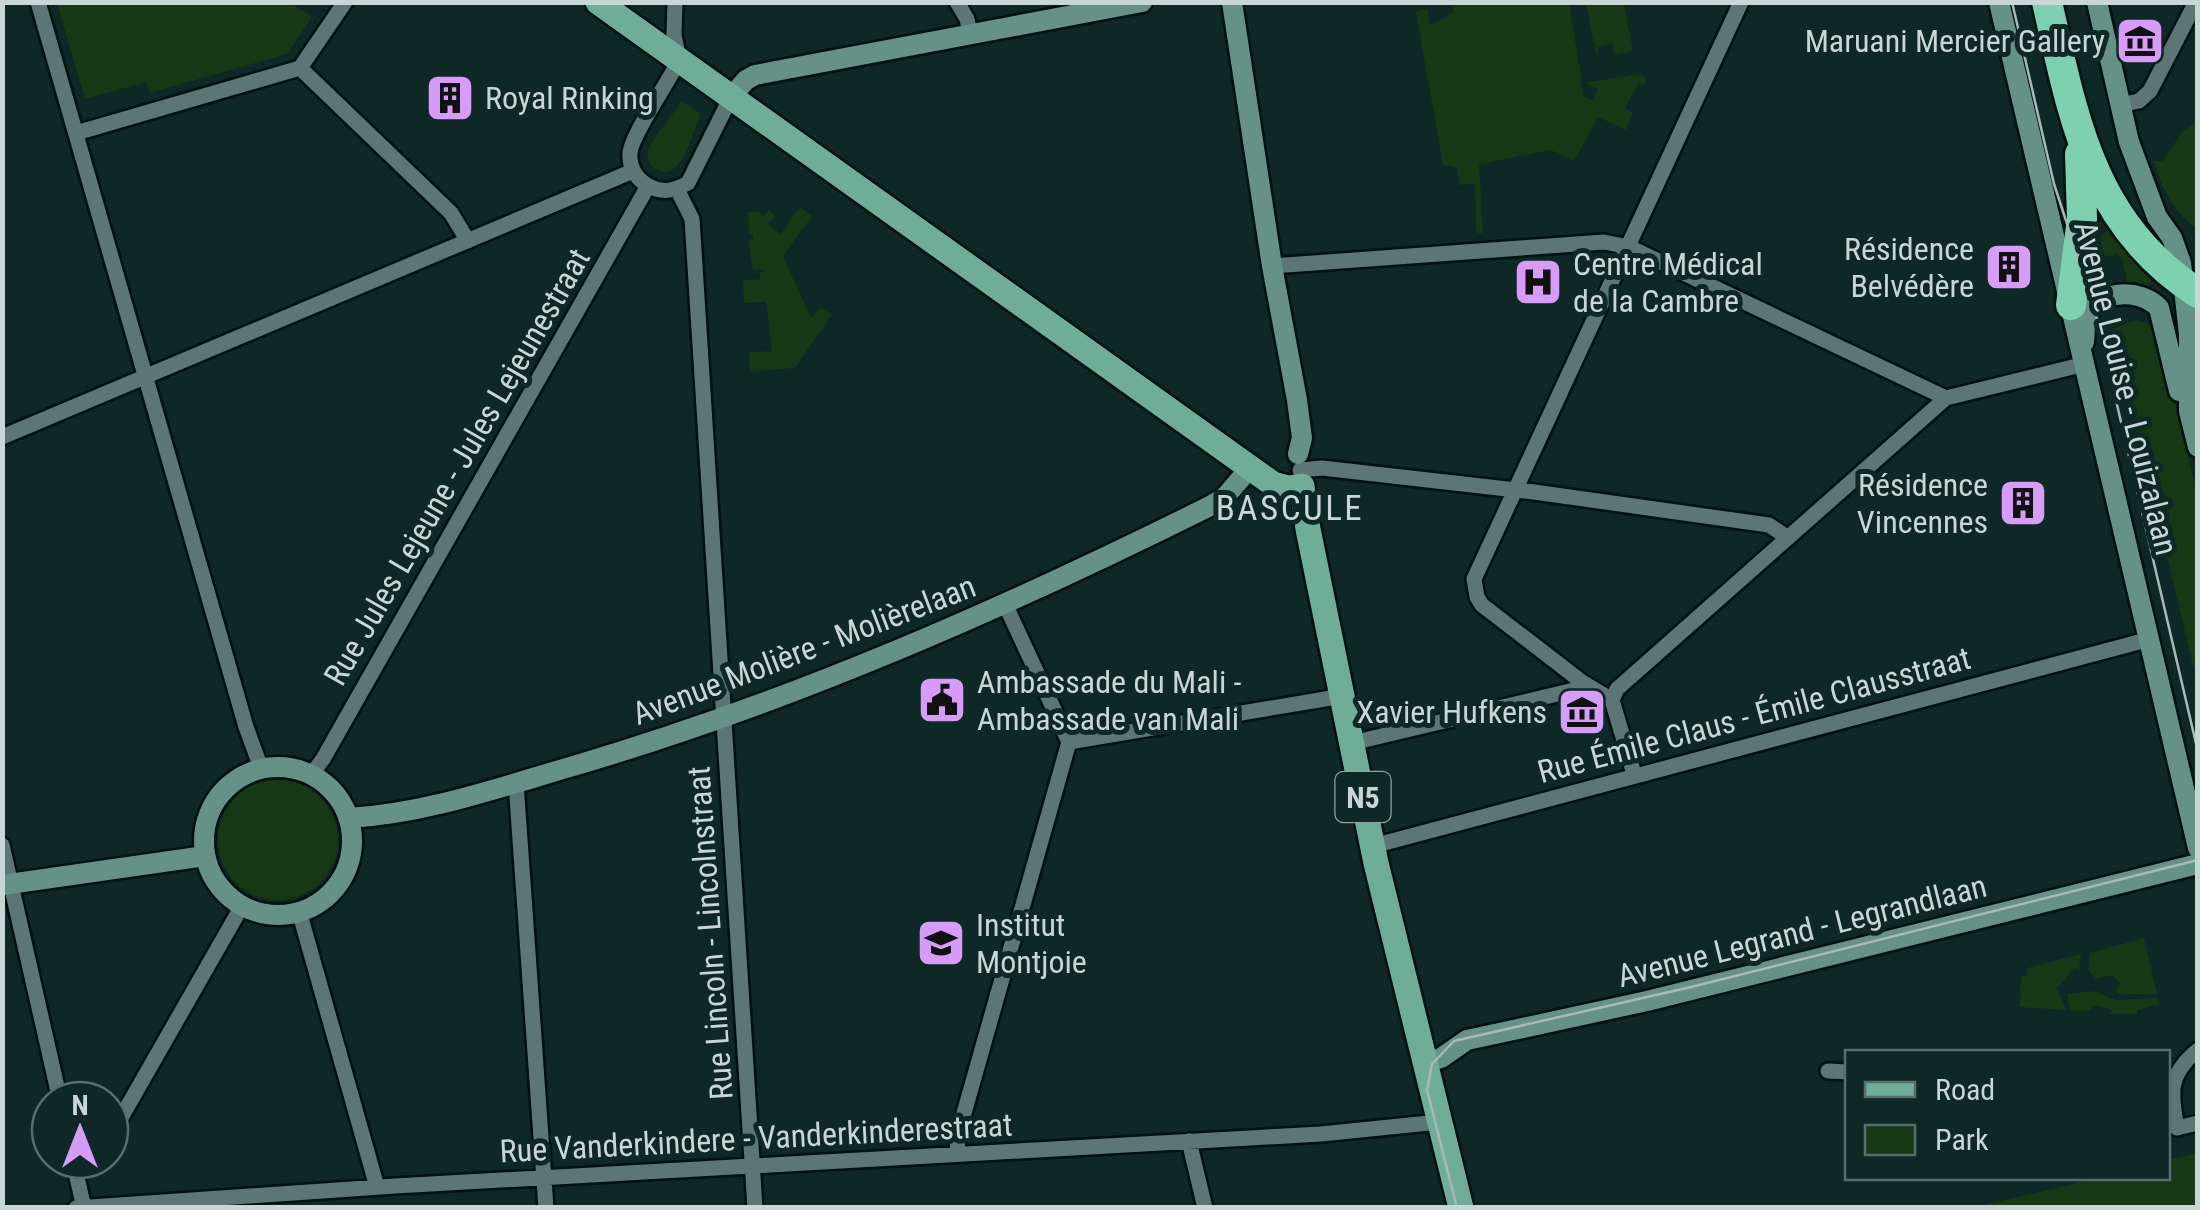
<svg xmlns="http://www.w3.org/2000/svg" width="2200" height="1210" font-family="'Roboto Condensed',sans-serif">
<rect width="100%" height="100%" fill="#0e2826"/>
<!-- green -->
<path fill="#173814" d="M1465,2L1569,3L1584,97L1593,100L1598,89L1585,83L1637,74L1647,78L1644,85L1639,83L1625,108L1633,113L1626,130L1598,117L1574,161L1551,150L1479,164L1483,233H1477L1474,184L1459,185L1457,168L1443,165L1416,12L1427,9L1430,25L1453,13L1452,5Z
M57,3H291L312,17L287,54L150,93L146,82L85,99Z
M1586,3H1624L1633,51L1615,55L1612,44L1598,47L1597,60Z
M681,101L701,114C691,132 682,192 650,165L647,153C656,131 669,122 681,101Z
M2197,121V229C2173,211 2162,189 2154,161H2163L2182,132Z
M800,207L812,216L783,256L811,318L820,307L832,314L795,368L750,371L749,352L772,351L766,302L744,303L743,280L760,279V273L764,272L763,269L753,270L748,241L753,240V235L749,234L748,212H759L763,217L768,210L775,215L768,225L781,234Z
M2108,230L2151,281L2149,286L2127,281L2122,258L2117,253L2103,258V265L2113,283L2105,284L2100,281L2101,236Z
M2137,320L2158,328L2197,494V682L2112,326Z
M218 840a60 60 0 1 1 120 0a60 60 0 1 1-120 0Z
M2144,938L2157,994H2119L2116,992L2120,983L2113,975L2096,979L2088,970L2090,953Z
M2081,954L2079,970L2075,968L2057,988L2066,1010L2020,1007L2021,977L2028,975L2027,968Z
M2095,991L2115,1000L2157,998L2160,1004L2137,1010V1014H2110L2112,1010L2094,1005L2090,1011H2071L2067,994Z
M2197,1153V1207H1977L2098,1178H2168V1160Z"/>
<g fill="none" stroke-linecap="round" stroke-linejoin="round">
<!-- street casing -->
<g stroke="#00100f" stroke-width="20">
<path id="street" d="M38,2L246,727L261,768
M675,2L674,35L679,60C669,82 631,135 630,153C629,168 637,180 649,186C663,194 675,190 688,183L731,97
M957,2L967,19L970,33
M300,68L451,213L468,241
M2120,105L2139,101L2150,91L2196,2
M76,133L300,68L345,2
M677,189L692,219L755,1208
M1272,266L1604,242L1629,247L1946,398
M2,437L633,171
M1300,470L1322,468L1534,492L1769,525L1788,538
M1612,700L1582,682L1482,605L1477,597L1474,579L1741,2
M1612,700L1617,689L1946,398L2085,364
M1612,700L1634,774
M1069,742L1343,696
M1352,743L1574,690L1582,682
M311,775L323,759L648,186
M516,783L546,1208
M2,845L60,1100
M1373,846L2150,639
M299,911L377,1187
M2198,1050C2168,1074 2170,1093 2177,1128L2198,1123
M1828,1071L1848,1072
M110,1137L242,906
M1189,1141L1205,1208
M958,1154L957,1138L1069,742L1006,606
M73,1160L84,1208
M76,1208L395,1186L1321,1134L1439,1122"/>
</g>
<!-- secondary casing -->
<g stroke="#00100f" stroke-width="25">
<path id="secondary" d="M1232,2L1272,266L1297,400L1302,438L1298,454
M1999,2L2198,848
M2097,2L2129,142L2157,217L2172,238L2181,263L2189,334V411L2198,447
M731,97L746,80L755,75L1142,2
M2084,342C2085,334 2084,324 2087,317C2099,289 2140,288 2159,308L2179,391
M204 841a74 74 0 1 1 148 0a74 74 0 1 1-148 0Z
M348,818C423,814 498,788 570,767C792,702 1003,609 1210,506L1224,498L1250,468
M2,885L205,856
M1424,1063L1441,1058L1467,1040L1647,1001L2198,864"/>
</g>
<!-- primary casing -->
<g stroke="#00100f" stroke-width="30">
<path id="primary" d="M598,2L1273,484L1288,488L1302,486L1308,529L1376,863L1461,1208"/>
</g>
<!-- highway casing -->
<g stroke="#00100f" stroke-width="35">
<path id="highway" d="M2047,2C2073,116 2091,225 2198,293
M2071,305L2082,219L2080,154"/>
</g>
<!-- street -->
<use href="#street" stroke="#5b7674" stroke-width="15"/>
<!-- secondary -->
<use href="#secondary" stroke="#669186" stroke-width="20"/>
<!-- primary -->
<use href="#primary" stroke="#70ad98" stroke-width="25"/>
<!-- highway -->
<use href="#highway" stroke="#7ed1b0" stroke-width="30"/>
<!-- tram -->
<path stroke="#a8b9b7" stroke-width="2.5" d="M2012,2L2054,184L2094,306L2198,752
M1457,1208L1427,1090L1432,1064L1454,1041L1691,987L2198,860"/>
</g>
<!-- icons -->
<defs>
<g id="museum-square" transform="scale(2.5)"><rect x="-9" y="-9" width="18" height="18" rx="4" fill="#d79bf9" stroke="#0e2826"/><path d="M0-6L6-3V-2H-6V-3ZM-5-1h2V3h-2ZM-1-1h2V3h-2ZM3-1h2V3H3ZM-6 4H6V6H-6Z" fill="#111"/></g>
<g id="building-square" transform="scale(2.5)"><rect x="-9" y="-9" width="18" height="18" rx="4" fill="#d79bf9" stroke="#0e2826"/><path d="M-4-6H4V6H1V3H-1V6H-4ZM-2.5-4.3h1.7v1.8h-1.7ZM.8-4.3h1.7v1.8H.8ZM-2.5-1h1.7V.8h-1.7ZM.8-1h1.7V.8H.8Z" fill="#111"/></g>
<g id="hospital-square" transform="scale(2.5)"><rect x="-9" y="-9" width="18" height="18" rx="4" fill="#d79bf9" stroke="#0e2826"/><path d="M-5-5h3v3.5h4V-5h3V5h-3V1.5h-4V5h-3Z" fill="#111"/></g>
<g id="civic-square" transform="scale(2.5)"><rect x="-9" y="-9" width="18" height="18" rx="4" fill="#d79bf9" stroke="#0e2826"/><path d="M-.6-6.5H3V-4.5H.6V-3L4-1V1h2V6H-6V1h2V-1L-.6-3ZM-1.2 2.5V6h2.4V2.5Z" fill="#111"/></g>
<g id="school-square" transform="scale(2.5)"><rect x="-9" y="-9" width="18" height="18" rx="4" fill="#d79bf9" stroke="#0e2826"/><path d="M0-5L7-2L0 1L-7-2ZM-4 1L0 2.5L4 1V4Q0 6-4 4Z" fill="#111"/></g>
</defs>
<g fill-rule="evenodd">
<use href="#museum-square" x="2140" y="41"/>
<use href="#building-square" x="450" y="98"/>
<use href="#building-square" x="2009" y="267"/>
<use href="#hospital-square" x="1538" y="282"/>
<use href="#building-square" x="2023" y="503"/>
<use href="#civic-square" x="942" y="700"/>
<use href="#museum-square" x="1582" y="712"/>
<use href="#school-square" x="941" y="943"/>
</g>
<g text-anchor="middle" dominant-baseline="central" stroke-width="10" stroke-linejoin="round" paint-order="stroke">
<!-- shield labels -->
<rect fill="#0e2826" stroke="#90a2a0" stroke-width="2.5" x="1335.5" y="772" width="55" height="50" rx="8"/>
<g font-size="30" font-weight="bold" fill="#c8d7d5">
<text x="1363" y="797">N5</text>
</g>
<!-- poi labels -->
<g font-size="32" fill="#c8d7d5" stroke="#0e2826" text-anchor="end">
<text x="2105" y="41">Maruani Mercier Gallery</text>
<text x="485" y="98" text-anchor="start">Royal Rinking</text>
<text x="1974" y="249">Résidence<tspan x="1974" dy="37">Belvédère</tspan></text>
<text x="1573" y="264" text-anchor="start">Centre Médical<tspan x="1573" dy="37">de la Cambre</tspan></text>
<text x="1988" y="485">Résidence<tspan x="1988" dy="37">Vincennes</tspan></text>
<text x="977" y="682" text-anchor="start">Ambassade du Mali -<tspan x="977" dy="37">Ambassade van Mali</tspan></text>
<text x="1547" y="712">Xavier Hufkens</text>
<text x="976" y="925" text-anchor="start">Institut<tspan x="976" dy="37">Montjoie</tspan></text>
</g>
<!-- street labels -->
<g font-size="32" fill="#c8d7d5" stroke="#0e2826">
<text transform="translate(2126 388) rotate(76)">Avenue Louise - Louizalaan</text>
<text transform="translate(457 467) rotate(-60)">Rue Jules Lejeune - Jules Lejeunestraat</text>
<text transform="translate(804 650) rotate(-21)">Avenue Molière - Molièrelaan</text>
<text transform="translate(1754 715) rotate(-15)">Rue Émile Claus - Émile Clausstraat</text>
<text transform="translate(1802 931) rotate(-14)">Avenue Legrand - Legrandlaan</text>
<text transform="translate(710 933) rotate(-94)">Rue Lincoln - Lincolnstraat</text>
<text transform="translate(756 1138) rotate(-3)">Rue Vanderkindere - Vanderkinderestraat</text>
</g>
<!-- neighbourhood labels -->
<g font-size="35" letter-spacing="2.5" fill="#c8d7d5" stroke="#0e2826">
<text x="1290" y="508">BASCULE</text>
</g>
</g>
<!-- border -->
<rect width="2200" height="1210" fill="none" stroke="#c8d7d5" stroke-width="10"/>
<!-- legend -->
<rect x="1845" y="1050" width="325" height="130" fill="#0e2826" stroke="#586e6c" stroke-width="2.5"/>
<rect x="1865" y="1082" width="50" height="15" fill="#70ad98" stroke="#586e6c" stroke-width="2.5"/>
<text x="1935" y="1100" font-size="30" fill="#c8d7d5">Road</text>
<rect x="1865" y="1125" width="50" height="30" fill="#173814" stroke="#586e6c" stroke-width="2.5"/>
<text x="1935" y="1150" font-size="30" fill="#c8d7d5">Park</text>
<!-- north arrow -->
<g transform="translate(80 1130)"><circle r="48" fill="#0e2826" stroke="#586e6c" stroke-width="2.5"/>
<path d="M0-8L18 38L0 25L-18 38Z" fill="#d79bf9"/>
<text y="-15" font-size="28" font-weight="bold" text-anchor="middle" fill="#c8d7d5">N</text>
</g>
</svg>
